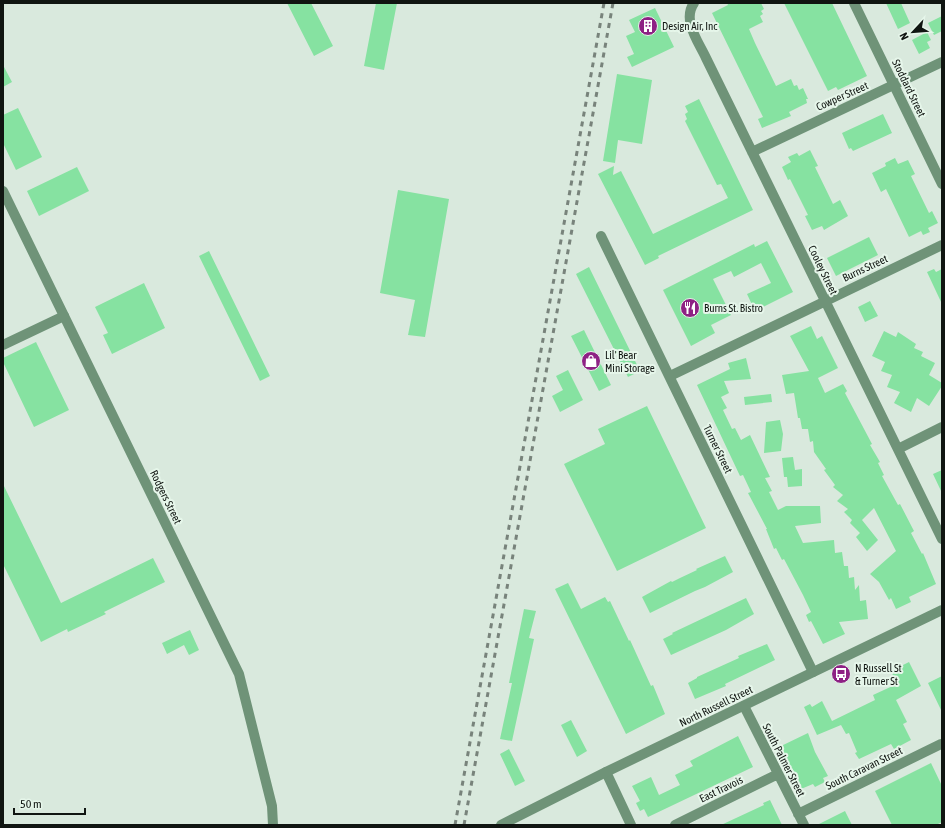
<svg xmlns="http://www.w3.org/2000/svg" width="945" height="828" font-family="'Asap Condensed',sans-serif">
<rect width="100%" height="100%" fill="#d9e9dd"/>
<!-- building -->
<path fill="#86e2a1" d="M287,3H311L333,46L314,56Z
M376,3H397L384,70L364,66Z
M727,3H761L764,9L761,11L763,14L760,16L763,22L749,29L755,43L776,86L791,79L794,86L797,85L799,90L803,88L808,99H806L807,103L789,112L791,116L762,128L758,119L763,117L759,109L712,13L728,5Z
M784,3H832L867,76L838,90L836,87L828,91Z
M886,3H901L910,23L898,29Z
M655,8L674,47L632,67L627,57L634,54L626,36L635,32L629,20Z
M942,16V31L934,35L928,23Z
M927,32L931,40L927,42L930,48L919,54L912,40Z
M3,65L12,82L3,87Z
M617,74L652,80L642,144L618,140L615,163L603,161Z
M699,99L753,210L658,256L659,258L645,265L598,174L614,166L613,175L621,171L653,234L728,198L721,184L717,185L685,121L687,119L685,114L688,112L685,106Z
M18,108L42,157L16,170L3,143V115Z
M883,114L892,133L853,151L851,148L849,149L842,133Z
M810,150L818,166L815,167L833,204L840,200L848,216L824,230L822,226L812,230L805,216L808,215L790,179L788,180L782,167L791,162L788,157L797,153L799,156Z
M895,158L898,164L908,160L915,174L911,176L929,213L932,211L938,223L928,228L930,232L923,235L921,231L909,237L886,189L881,192L872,173L886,166L885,163Z
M77,167L89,191L39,216L27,191Z
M398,190L449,199L425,337L408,335L415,300L380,293Z
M869,237L878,255L836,276L827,258Z
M767,241L793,292L755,311L747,294L771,283L761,263L734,277L731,271L713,279L731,315L711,325L715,333L691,346L663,290L754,244L755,247Z
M209,251L270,376L260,381L199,256Z
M589,267L640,371L628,377L576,274Z
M934,269L936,272L942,269V304L927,272Z
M144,283L165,328L112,354L103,335L108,333L95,307Z
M870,301L878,316L865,322L858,307Z
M811,326L817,339L822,336L838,368L818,378L825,393L843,384L847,391L845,393L872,444L870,445L880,462L878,463L884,475L882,476L898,505L900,504L914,531L911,533L922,554L923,553L936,584L909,597L911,602L896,609L891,598L889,600L879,582L870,574L896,551L874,508L862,520L878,540L867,551L856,537L860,533L850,523L852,520L844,512L848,509L837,501L843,495L833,487L835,485L824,470L826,469L814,452L813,441L810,442L808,429H802L800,418H798L794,393L786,394L782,375L809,371L790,336Z
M584,330L611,385L599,391L571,336Z
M884,331L896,337L898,332L916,344L914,348L923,352L921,356L935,363L929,375L942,383V386L929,406L917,398L911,412L894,403L900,392L887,387L892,375L881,371L885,362L872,356Z
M36,342L69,410L34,427L3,362V358Z
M746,358L751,379L724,381L729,393L721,397L727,408L723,410L732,429L735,428L741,440L750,435L770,477L765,478L772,491L769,492L778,510L786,506H820L821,523L795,526L803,543L834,540L835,553L842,552L844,566H848L849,578L854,577L855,590L859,585L860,601L866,600L868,619L839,622L845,634L823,644L811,621L809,622L806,615L811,612L803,595L784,559L782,560L776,548L774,549L766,529H767L748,493L751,492L743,475L740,476L697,385L730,369L728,363Z
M568,370L583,400L560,412L552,396L563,390L556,376Z
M771,394L772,402L745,405L744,397Z
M647,406L706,528L617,571L564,464L605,444L598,429Z
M780,420L783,434L781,451L764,453L766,422Z
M793,457L795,470L802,469V486L788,487L787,477H784L782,458Z
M942,470V493L933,474Z
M3,484L61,603L153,558L165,582L104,612L106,614L68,632L67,629L41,642L3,564Z
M725,556L733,572L705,587L695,591L650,613L642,597L671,581L672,582L680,578L697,570L696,569Z
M568,583L581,609L605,597L608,602L610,601L629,641L630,640L651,686L653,685L665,714L626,734L555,589Z
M746,598L754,614L726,630L671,655L663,639L673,634L672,633Z
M524,609L536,611L529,638L534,639L512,741L500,739L512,683H509Z
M190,630L199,650L189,655L184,645L167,654L162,643Z
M767,644L775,660L725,684L726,686L695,699L688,683L697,678V677L739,658L738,656Z
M909,662L921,686L896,700L907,722L903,724L911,740L894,749L891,744L859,759L855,753L857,752L849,733L846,734L841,725L817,735L804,707L810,704L812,707L822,701L832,721L875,700L873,695L897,684L891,671Z
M942,676V712L928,683Z
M571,720L587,751L577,757L561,725Z
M808,733L815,752L828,776L823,778L825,782L815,787L813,784L801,789L779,747Z
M738,736L753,767L648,817L644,809L640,811L636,803L640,801L632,786L651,777L659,795L680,785L675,775L693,766L690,761Z
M509,749L525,781L515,786L500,754Z
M931,763L942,786V822L936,825H892L875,791Z
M770,800L782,825H721L764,805L763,803Z
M845,811L852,825H817Z"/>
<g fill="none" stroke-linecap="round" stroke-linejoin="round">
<!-- minor -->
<path stroke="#6f9378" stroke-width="10" d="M694,3C682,20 698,41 706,58L942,539
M854,3L942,184
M752,152L942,62
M601,236L813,672
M3,345L64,316
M670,376L942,245
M898,449L942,427
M744,706L804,825
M606,772L631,825
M798,814L941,744
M675,825L778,774"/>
<!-- tertiary -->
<path stroke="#6f9378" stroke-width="10" d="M3,191L239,674L272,806L273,825
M501,825L606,772L942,610"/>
<!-- rail -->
<path stroke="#78837b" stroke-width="3" stroke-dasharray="5 5" stroke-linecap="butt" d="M455,825L604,3
M464,825L613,3"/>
</g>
<!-- icons -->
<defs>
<g id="building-disc" transform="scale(1)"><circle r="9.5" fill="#8e2184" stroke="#e6f6ea"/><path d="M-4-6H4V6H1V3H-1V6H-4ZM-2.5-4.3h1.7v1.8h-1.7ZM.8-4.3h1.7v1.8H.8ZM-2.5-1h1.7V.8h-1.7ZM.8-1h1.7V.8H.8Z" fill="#fff"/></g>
<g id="restaurant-disc" transform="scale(1)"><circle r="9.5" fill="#8e2184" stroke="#e6f6ea"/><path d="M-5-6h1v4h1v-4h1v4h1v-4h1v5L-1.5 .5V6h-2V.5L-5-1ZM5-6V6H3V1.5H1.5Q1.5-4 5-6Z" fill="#fff"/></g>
<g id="shop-disc" transform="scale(1)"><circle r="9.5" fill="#8e2184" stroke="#e6f6ea"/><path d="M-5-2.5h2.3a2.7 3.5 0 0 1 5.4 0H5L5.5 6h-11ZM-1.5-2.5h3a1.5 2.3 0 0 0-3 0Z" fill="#fff"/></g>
<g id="bus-disc" transform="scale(1)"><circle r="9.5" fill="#8e2184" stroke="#e6f6ea"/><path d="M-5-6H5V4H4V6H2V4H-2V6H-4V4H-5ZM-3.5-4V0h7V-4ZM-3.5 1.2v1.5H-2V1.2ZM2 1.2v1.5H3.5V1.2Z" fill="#fff"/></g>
</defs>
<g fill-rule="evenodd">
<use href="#building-disc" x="648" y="26"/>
<use href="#restaurant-disc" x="690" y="308"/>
<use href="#shop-disc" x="591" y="361"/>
<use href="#bus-disc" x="841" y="674"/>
</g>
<g text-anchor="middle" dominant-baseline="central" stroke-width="4" stroke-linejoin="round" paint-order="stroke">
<!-- poi labels -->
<g font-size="11" fill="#101511" stroke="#e6f6ea" text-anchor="start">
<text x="662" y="26">Design Air, Inc</text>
<text x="704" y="308">Burns St. Bistro</text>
<text x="605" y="355">Lil' Bear<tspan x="605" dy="13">Mini Storage</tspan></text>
<text x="855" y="668">N Russell St<tspan x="855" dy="13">&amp; Turner St</tspan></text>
</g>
<!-- street labels -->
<g font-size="11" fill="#101511" stroke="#e6f6ea">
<text transform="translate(909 88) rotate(64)">Stoddard Street</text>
<text transform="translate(842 96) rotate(-24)">Cowper Street</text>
<text transform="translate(865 268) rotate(-25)">Burns Street</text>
<text transform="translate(823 270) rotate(64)">Cooley Street</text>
<text transform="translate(718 449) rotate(64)">Turner Street</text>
<text transform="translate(166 497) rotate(64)">Rodgers Street</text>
<text transform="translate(716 706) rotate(-26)">North Russell Street</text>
<text transform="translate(784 760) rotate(63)">South Palmer Street</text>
<text transform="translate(864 768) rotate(-26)">South Caravan Street</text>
<text transform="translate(721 789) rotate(-26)">East Travois</text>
</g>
</g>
<!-- border -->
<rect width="945" height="828" fill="none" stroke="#101511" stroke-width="8"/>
<!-- north arrow -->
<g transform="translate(913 32) rotate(244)" stroke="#e6f6ea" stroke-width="3" paint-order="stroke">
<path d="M0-3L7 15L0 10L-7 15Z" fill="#101511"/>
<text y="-6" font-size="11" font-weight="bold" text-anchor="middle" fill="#101511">N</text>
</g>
<!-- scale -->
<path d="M14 808v6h71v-6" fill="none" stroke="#101511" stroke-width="2"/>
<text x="20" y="808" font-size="12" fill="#101511" stroke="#e6f6ea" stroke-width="3" paint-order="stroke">50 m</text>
</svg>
